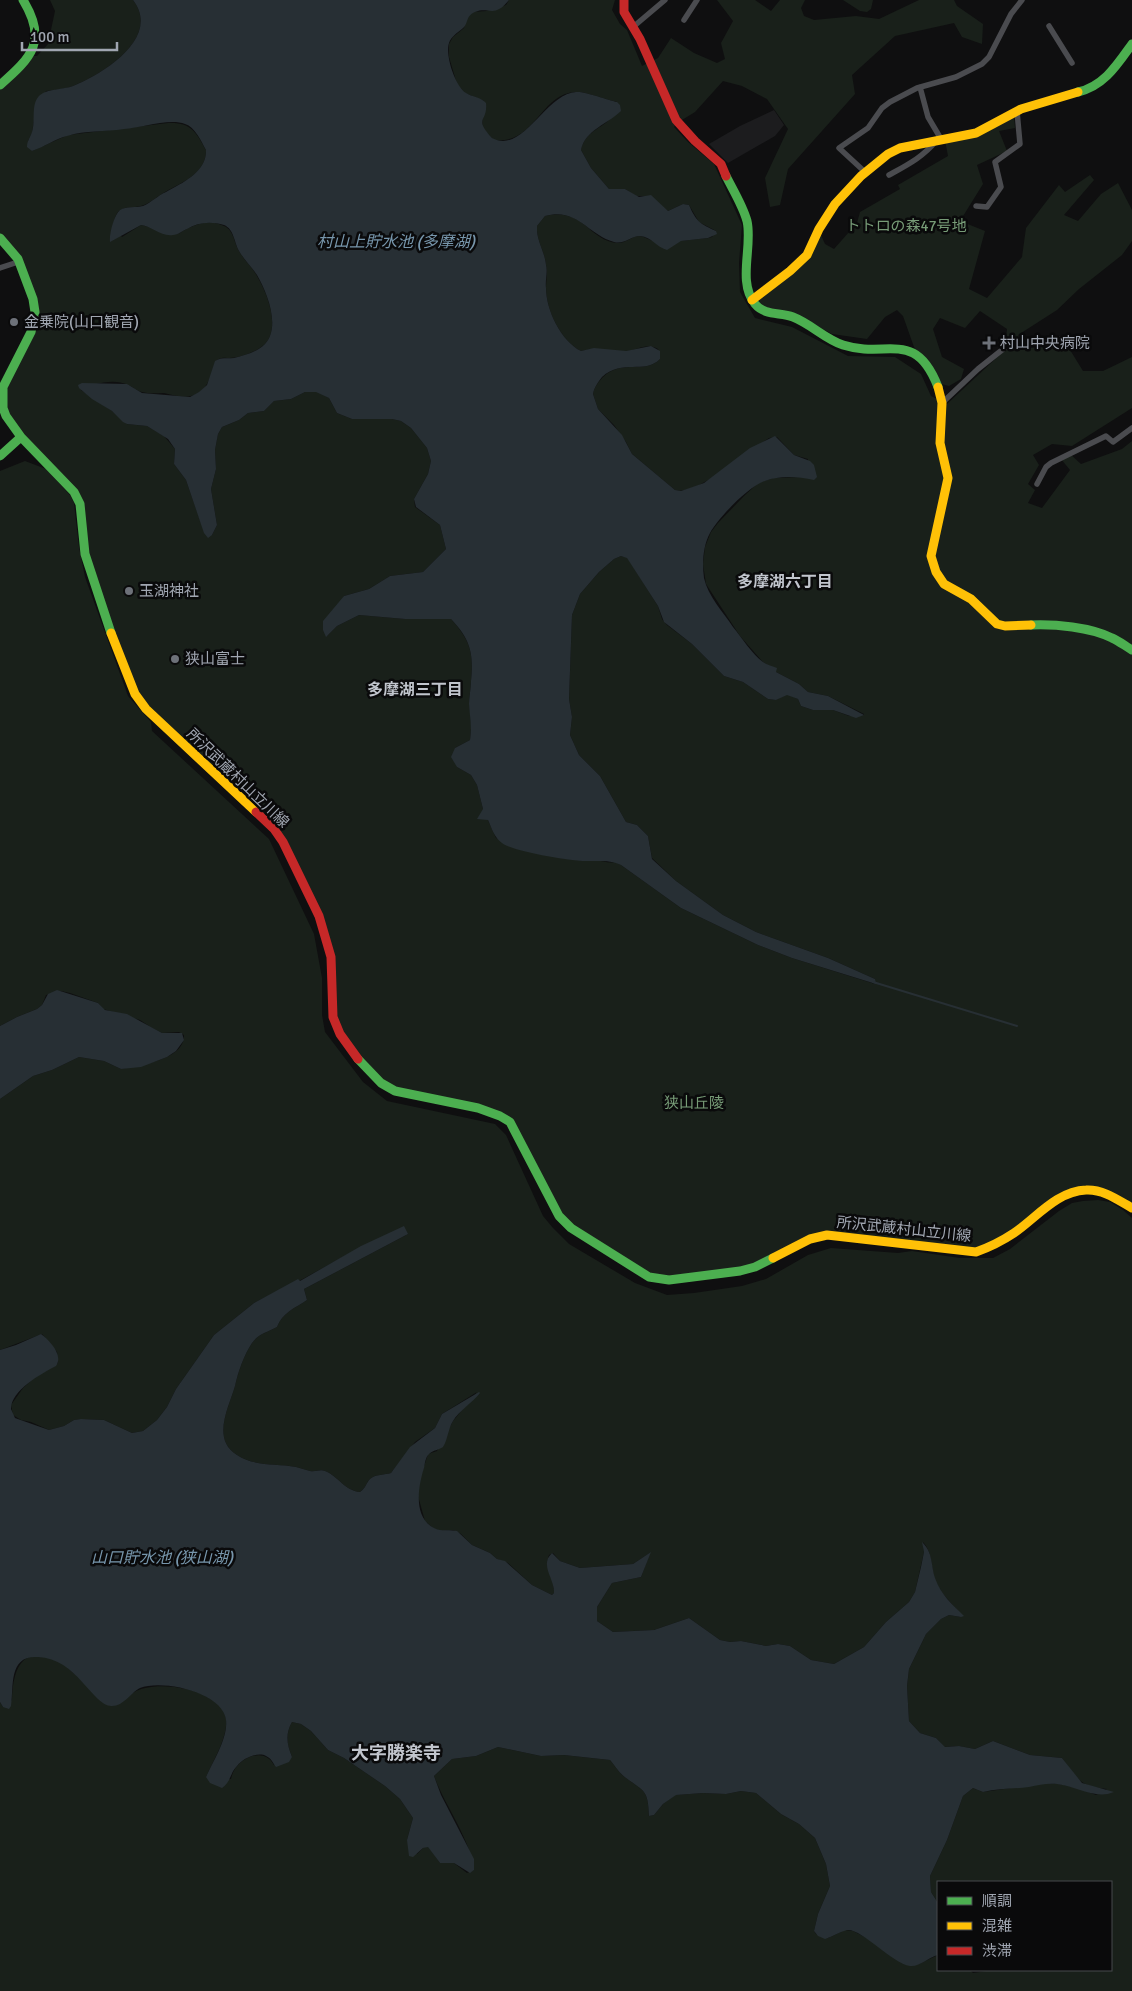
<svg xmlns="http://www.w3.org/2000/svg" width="1132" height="1991" font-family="Signika,'Noto Sans JP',sans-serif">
<rect width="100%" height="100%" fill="#0f0f10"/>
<!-- built -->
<path fill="#1c1c1e" d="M774,110L784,125L775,136L728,163L709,144L740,126Z"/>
<!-- green -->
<path fill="#19201a" d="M50,0H133C162,38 102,74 73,86C65,89 55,90 46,91L34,120L32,133L28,141L32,151L68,135L168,123C191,122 196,132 206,150C207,173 181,183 165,192C156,197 151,203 141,206C134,208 124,206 119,211C115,215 114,221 113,226L122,237L141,225L178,234C193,225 207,218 224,226C234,230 234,243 239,251C244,260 252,267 257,276C267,293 281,327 265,344C256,352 242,357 230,358C227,358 222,357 219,359C210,362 214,391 191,396C182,398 173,395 164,393C157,393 149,394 142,392C137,391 133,387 128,385C114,378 94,383 81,390L112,411L127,424L147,426L164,436L175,449L174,464L186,480L200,520L212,535L217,525L211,489L216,469L215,450L218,434L222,427L239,420L248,413L264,411L274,401L291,399L305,392L316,391L329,398L337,413L352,419H392L401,421L411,428L427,448L431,461L428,474L414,499L415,507L440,525L446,549L423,572L390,576L369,589L344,596L327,636L337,626L359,615L405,619H451C470,640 474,653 471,681C471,688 469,697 469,704C471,719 472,724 470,740L455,748L457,767L471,775L477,785L483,809L496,838C529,849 560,862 595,861C602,860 608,864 615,862L621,865L681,908L758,945L792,958L875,984V979L828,958L756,932L723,915L676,881L652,858L648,836L637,825L626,822L600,776L579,755L570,735L572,717L569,699L572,615L580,594L599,572L614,559L621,556L627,557L658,606L662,619L667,625L692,644L724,676L743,682L768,699L776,700L787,694L798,699L801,706L813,710H833L849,716L864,715V714L828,696L808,692L799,684L776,672L762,661L740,636L706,584L703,564L705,547L711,532L718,523L744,496L758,483L773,478L802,477L808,459L794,455L777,437L769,438C750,450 696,497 675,490L632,454L626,442L614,425L598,409L593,394C594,388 598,382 603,377C623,358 644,375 660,359L658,349C647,342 638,350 626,351C610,352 598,347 581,351C561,341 546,310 546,288C546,280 548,272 546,265C545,253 538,243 537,231V226L545,216C585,207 588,241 618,243C626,243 632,236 640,236C645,237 649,240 654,241C666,244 695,239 708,238L712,237L716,231L699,222L689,205L683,204L668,211L645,196H636L625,189H609L591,168L581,150C584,134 597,130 608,121C613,117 615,108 617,102C607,100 585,91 575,92C540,94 535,145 494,140C474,122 486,122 484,101L465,93L457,84L449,57V44L453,37L464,28L467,17L473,12L486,11L506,5L509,0H615L612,10L620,24L627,30L642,66L658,58L671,38L694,53L717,63L725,59L721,43L733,21L717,0H755L771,11L780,0H805L801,8L804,16L814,20L856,16L879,19L919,0H954L957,6L983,24L982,44L962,37L954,23L895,36L852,75L855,94L788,169L780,205L770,207L765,178L788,129L767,99L742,86L723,81L695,112L677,123L674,127L688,142L714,164L742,225L739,263L740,292L755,318L792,327L848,356L895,357L921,374L931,396L947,404L1005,350L1007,329L980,311L965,328L940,318L933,329L942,357L964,369L961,379L949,386L941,384L914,347L903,316L897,310L885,317L867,339L832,334L800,317L764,308L757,302L759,297L793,272L820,233L825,244L834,249L857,223L860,212L900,189L898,185L948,156L945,140L1014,117L1015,128L999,131L1007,151L977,165L983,184L960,221L985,231L969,289L987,298L1022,257L1026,228L1059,185L1065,192L1090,175L1094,180L1064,215L1078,221L1101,194L1118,183L1132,210V241L1122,255L1079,289L1057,310L1018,335L1025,348L1067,345L1083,371H1103L1132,357V408L1072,446L1052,444L1033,455L1039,465L1028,484L1035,490L1028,503L1042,508L1070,470L1061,459L1070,454L1081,464L1122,449L1132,441V1208L1120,1199L1077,1191L987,1249L827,1235L769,1261L677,1280L649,1277L571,1228L518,1136L501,1116L384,1085L335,1025L331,956L284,843L135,694L85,554L80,504L21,437L2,400L34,322L26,279L0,238V86L30,56H37L48,44L55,11Z
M843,0H873L871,9L867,12L860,11Z
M25,461L46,469L70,495L74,503L79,547L85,577L128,696L151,722L152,731L269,839L314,934L322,978V1015L325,1032L363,1082L387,1101L495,1124L506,1135L543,1216L553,1228L569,1244L635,1283L667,1295L694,1293L742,1286L766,1279L808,1255L831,1248L898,1253L912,1251L960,1258H993L1010,1249L1059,1211L1072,1203L1083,1201L1098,1200L1110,1202L1123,1210L1132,1218V1991H0V1702L3,1707L12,1700C13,1668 22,1643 60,1662C67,1666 74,1675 81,1678C98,1684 116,1688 133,1693C155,1678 222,1689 226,1719C228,1737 213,1761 206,1777L231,1779C232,1774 234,1769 238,1765C249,1754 266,1750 274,1765L292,1757C287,1745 285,1734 292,1722L301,1724L311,1731L328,1750L344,1758L385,1786L400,1799L413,1818L407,1840L417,1854L423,1848L428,1846L440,1863H454L467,1873L474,1870C470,1838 445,1806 434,1776L452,1759L476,1756L498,1747L541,1756L564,1755L610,1760C615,1766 620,1774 626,1778C645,1792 648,1790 649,1816L654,1815L663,1804L675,1795L703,1793L726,1794L741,1791L756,1793L781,1814L799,1824L815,1838L826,1864L830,1886L818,1914L814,1931L816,1934L828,1938L845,1930L853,1931L919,1964L938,1955V1970H970L973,1973L992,1970H1111V1882H938V1903L931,1892L930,1876L947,1840L963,1796L973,1788L983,1792L1045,1783L1059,1784L1078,1788L1096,1795L1107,1789C1078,1786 1078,1779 1062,1758L1030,1755L993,1741L975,1749L959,1746L944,1747L936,1738L920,1733L909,1721L907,1686L909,1669L926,1634L941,1619L949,1615L961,1617C953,1602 939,1594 934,1577C931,1564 932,1552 923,1542L924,1552L915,1592L909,1602L886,1622L864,1647L834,1664L811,1660L790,1646L778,1644L766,1646L741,1641L730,1642L720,1640L689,1618L654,1630L613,1632L597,1621V1607L612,1583L641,1577L650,1553L633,1564L580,1568L560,1561L553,1553L549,1555C544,1570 555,1579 554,1593L552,1595L532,1585L508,1563L497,1559L490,1553L472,1545L461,1534L453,1530L441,1531L433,1528L425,1521L418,1496V1485L428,1454L437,1451L453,1421L477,1392L442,1414L435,1428L415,1442L391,1473C385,1475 375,1474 370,1479C366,1483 366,1488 360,1492C345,1491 338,1476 325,1471C320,1469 316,1472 310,1471C305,1470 301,1468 296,1467C276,1463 255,1467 237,1455C211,1439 229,1407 235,1386C238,1372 244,1355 252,1343C258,1334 268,1332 277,1327C282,1313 295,1308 307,1300L304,1289L408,1234L361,1247L299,1281V1280L254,1303L214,1335L176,1389L167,1407L157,1420L143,1431L132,1433L104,1420L81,1419L74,1420L64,1426L49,1430L31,1422L21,1420L13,1415L11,1405L23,1388L35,1377L58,1363L57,1352L42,1334L0,1350V1099L33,1076L52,1070L79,1057L104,1061L121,1069C139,1065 185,1060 184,1035L179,1032L162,1033L152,1028L140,1020L103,1009L98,1003L70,993L61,991L46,995L42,1005L37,1009L17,1017L0,1026V471Z"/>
<!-- water -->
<path fill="#272f34" d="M133,0H509C494,19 489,6 475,12C465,16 469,24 462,29C457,33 451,37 449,43C445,55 455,86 466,93C472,97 481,97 486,103C488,123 473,117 492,138C523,155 545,94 576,92C584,91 608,100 617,102L620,105L621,111C608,124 585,130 581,150L591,168L609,189H625L639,197L651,195L668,211L683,204L689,205C696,221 700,224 716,231L717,234L708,238L681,241L667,250C656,247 652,237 640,236C631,236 624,245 614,242C587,234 577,207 545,216L537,226V231C538,243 545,253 546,265C548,272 545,280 546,288C546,310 561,341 581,351L594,348L626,351L651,346L660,351V359C644,375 623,358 602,377C598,382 594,388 593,394L598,409L622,435L632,454L675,490L681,491L704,483L750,448L775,436L794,455L810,461L814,465L817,477L814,480C798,477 781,475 765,481C749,486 719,517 710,533C703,546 702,563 704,578C708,596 723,612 733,627C742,638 752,654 763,662C767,665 773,666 777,668L776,672L799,684L808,692L828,696L864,715L856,718L833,710H813L801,706L798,699L787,695L776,700L768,699L743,682L724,676L692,644L664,622L658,606L627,558L621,556L614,559L599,572L580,594L572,615L569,699L572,717L570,735L579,755L600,776L626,822L637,825L648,836L652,859L676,881L723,915L756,932L828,958L875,979L876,984L792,958L758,945L681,908L621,865C612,860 599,861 588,861C574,862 511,851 502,843C494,837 492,829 488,820L477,819L483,809L477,785L471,775L457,767L451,757L455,748L470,740C472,725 470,719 469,704C469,697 471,688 471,681C474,653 470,639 451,619H405L359,615L337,626L326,637L323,630V621L344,596L369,589L390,576L423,572L446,549L440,525L416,507L414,499L428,474L431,461L427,448L411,428L401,421L392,419H352L337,413L329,398L316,392H305L291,399L274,401L264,411L248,413L239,420L222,427L218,434L215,450L216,469L211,489L217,525L212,535L208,538L204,533L186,480L174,464L175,449L168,439L147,426L127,424L123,422L112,411L92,399L79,388L78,385L82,383L127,384L142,393L190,397L199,392L207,385L215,361C221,357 227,359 234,358C245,355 257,352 265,344C281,327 267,292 257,275C252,267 244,260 239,251C234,242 234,229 224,225C211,221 198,222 187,229C182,231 178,235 173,235C161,237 152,226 141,225L110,242C109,234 114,215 120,210C126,206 136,208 143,206C152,202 157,196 166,192C182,183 207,172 206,150C201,141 195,127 185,124C169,118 141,128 124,129C105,132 86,130 67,136C55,139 44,147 32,151L27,147C27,141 30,138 32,132C36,121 30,104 40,95C49,88 63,90 73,86C102,74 162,38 133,0Z
M57,990L98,1003L105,1010L127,1014L162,1033H182L184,1040L176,1051L167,1057L141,1067L121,1069L104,1061L79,1057L52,1070L33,1076L0,1099V1026L17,1017L37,1009L42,1005L48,994Z
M404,1226L408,1234L304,1289L307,1300C295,1308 282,1313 277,1327C268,1332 258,1334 252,1343C244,1355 238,1372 235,1386C229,1407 211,1439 237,1455C255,1467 276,1463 296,1467C301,1468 305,1470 310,1471C316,1472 320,1469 325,1471C338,1476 345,1491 360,1492C366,1488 366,1483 370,1479C375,1474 385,1475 391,1473L410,1447L435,1428L442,1414L479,1392L480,1393C472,1403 459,1411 453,1421C448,1429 448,1439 443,1447C439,1450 433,1450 429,1454C425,1458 425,1464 424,1468C418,1487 413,1517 434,1528C442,1532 449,1529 457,1531L472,1545L490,1553L497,1559L505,1561L532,1585L552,1595L554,1593C555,1579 539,1565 552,1553L560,1561L580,1568L633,1564L651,1552L641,1577L612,1583L597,1607V1621L613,1632L654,1630L689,1618L720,1640L730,1642L741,1641L766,1646L778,1644L790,1646L811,1660L834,1664L864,1647L886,1622L909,1602L915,1592L921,1567L924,1552L922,1542C933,1552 931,1565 935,1578C941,1595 952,1604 964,1616L961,1617L949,1615L941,1619L926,1634L909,1669L907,1686L909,1721L920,1733L936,1738L945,1747L959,1746L975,1749L993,1741L1030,1755L1062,1758L1082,1783L1114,1792C1095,1800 1076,1786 1057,1784C1047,1783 1039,1785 1029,1787C1014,1789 998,1788 983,1792L973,1788L963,1796L947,1840L930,1876L931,1892L938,1903V1955C929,1957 920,1967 910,1966C892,1963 861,1928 847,1930C839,1932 832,1937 825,1939L818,1936L814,1931L818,1914L830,1886L826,1864L815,1838L799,1824L781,1814L756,1793L741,1791L726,1794L703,1793L676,1795L663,1804L654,1815L649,1816C648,1790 645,1792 626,1778C620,1774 615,1766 610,1760L564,1755L541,1756L498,1747L476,1756L452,1759L434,1776L441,1795L474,1859V1870L470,1873L454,1863H440L428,1847L423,1848L413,1857L409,1856L407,1840L413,1818L400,1799L385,1786L344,1758L328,1750L311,1731L301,1724L292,1722C285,1734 287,1745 292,1757L289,1762L276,1767C273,1763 271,1758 266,1756C258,1751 242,1759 237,1766C230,1773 231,1782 222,1788L210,1783L206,1777C213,1761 228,1738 226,1720C223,1692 162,1679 140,1688C130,1693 124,1706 112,1706C93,1707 77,1658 38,1657C8,1655 14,1686 11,1706L9,1709L3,1707L0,1702V1350L16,1345L41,1334C49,1340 64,1355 56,1366C41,1374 11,1390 11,1409L15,1418L49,1430L64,1426L74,1420L81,1419L104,1420L132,1433L143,1431L157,1420L167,1407L176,1389L214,1335L254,1303L298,1279L300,1281L361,1246Z"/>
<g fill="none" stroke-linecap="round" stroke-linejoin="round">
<!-- stream -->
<path stroke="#272f34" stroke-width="2" d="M873,982L1017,1026"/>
<!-- street -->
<path stroke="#4a4b4f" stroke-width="5.5" d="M684,20L697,0
M1049,26L1072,63
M633,27L665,0
M920,87L928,117L941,139
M865,172L839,148L868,128L882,108L890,102L917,88L956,77L982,64L989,57L1011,14L1022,0
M889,175C907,165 923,157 936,141
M976,206L987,207L1001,187L995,162L1020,144L1017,111
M0,268L18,262
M942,403L978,369L1007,346L1069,338
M1037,484L1046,467L1051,463L1106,436L1113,442L1132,428"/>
<!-- fast -->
<path stroke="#4caf50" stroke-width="9" d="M0,85C32,57 48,41 23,0
M1078,92C1104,86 1117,65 1132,44
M726,176C733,190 743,206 747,221C753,246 737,282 755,304C765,316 780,312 793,317C811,324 825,339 843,345C887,359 915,328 938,387
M0,238L18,259L33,299L35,312L31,332L3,387V408L6,416L21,437L74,492L80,504L85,554L111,633
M0,456L21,437
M1031,625C1055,624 1090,627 1112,638C1119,641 1125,646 1132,650
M358,1059L381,1083L395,1091L478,1108L500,1116L510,1122L559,1216L571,1228L649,1277L669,1280L740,1271L755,1267L773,1258"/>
<!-- slow -->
<path stroke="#ffc107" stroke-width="9" d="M752,300L790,271L807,255L819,229L835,204L861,176L888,154L900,148L976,133L1021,109L1078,92
M938,387L942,403L940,443L948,478L931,556L936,572L944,584L971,599L997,624L1005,626L1031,625
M111,633L135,694L146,709L256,812
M773,1258L810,1239L827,1235L976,1252C990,1247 1002,1241 1014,1233C1036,1218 1057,1191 1086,1190C1103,1189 1118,1200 1132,1208"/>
<!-- jam -->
<path stroke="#c62828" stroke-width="9" d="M624,0V12L640,39L676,120L695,141L721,164L726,176
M256,812L274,829L283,842L319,916L331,957L333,1017L340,1034L358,1059"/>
</g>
<!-- markers -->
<g fill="#6d7179" stroke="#0a0a0b" stroke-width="2">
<circle cx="14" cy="322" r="5"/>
<path d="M986.5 335.5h5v5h5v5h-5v5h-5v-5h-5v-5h5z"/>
<circle cx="129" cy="591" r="5"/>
<circle cx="175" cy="659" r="5"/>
</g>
<g text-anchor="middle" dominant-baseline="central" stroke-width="5" stroke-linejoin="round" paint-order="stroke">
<!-- park labels -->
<g font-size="15" fill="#779c77" stroke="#0a0a0b">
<text x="906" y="226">トトロの森47号地</text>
<text x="694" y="1103">狭山丘陵</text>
</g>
<!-- poi labels -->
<g font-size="15" fill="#a0a6b1" stroke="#0a0a0b" text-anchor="start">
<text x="24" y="322">金乗院(山口観音)</text>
<text x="1000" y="343">村山中央病院</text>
<text x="139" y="591">玉湖神社</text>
<text x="185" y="659">狭山富士</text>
</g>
<!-- street labels -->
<g font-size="15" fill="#a0a6b1" stroke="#0a0a0b">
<text transform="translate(238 778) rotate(44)">所沢武蔵村山立川線</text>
<text transform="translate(904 1229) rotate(6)">所沢武蔵村山立川線</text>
</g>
<!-- water labels -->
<g font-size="16" font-style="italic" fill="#7796ac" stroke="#0a0a0b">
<text x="396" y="242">村山上貯水池 (多摩湖)</text>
<text x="162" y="1558">山口貯水池 (狭山湖)</text>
</g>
<!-- neighbourhood labels -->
<g font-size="16" font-weight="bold" fill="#c1c5cd" stroke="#0a0a0b">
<text x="785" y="582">多摩湖六丁目</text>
<text x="415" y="690">多摩湖三丁目</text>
</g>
<!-- quarter labels -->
<g font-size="18" font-weight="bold" fill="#c1c5cd" stroke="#0a0a0b">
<text x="396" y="1753">大字勝楽寺</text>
</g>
</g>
<!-- legend -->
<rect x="937" y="1881" width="175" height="90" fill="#0a0a0b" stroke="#46484d"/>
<rect x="947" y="1897" width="25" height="8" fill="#4caf50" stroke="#46484d"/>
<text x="982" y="1906" font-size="15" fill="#a0a6b1">順調</text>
<rect x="947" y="1922" width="25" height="8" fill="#ffc107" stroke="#46484d"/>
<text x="982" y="1931" font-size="15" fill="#a0a6b1">混雑</text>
<rect x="947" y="1947" width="25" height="8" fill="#c62828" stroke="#46484d"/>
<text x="982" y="1956" font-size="15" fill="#a0a6b1">渋滞</text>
<!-- scale -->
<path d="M22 42v8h95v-8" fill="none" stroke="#a0a6b1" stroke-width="2.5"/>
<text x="30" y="42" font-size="15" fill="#a0a6b1" stroke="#0a0a0b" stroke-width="4" paint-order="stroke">100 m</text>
</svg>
